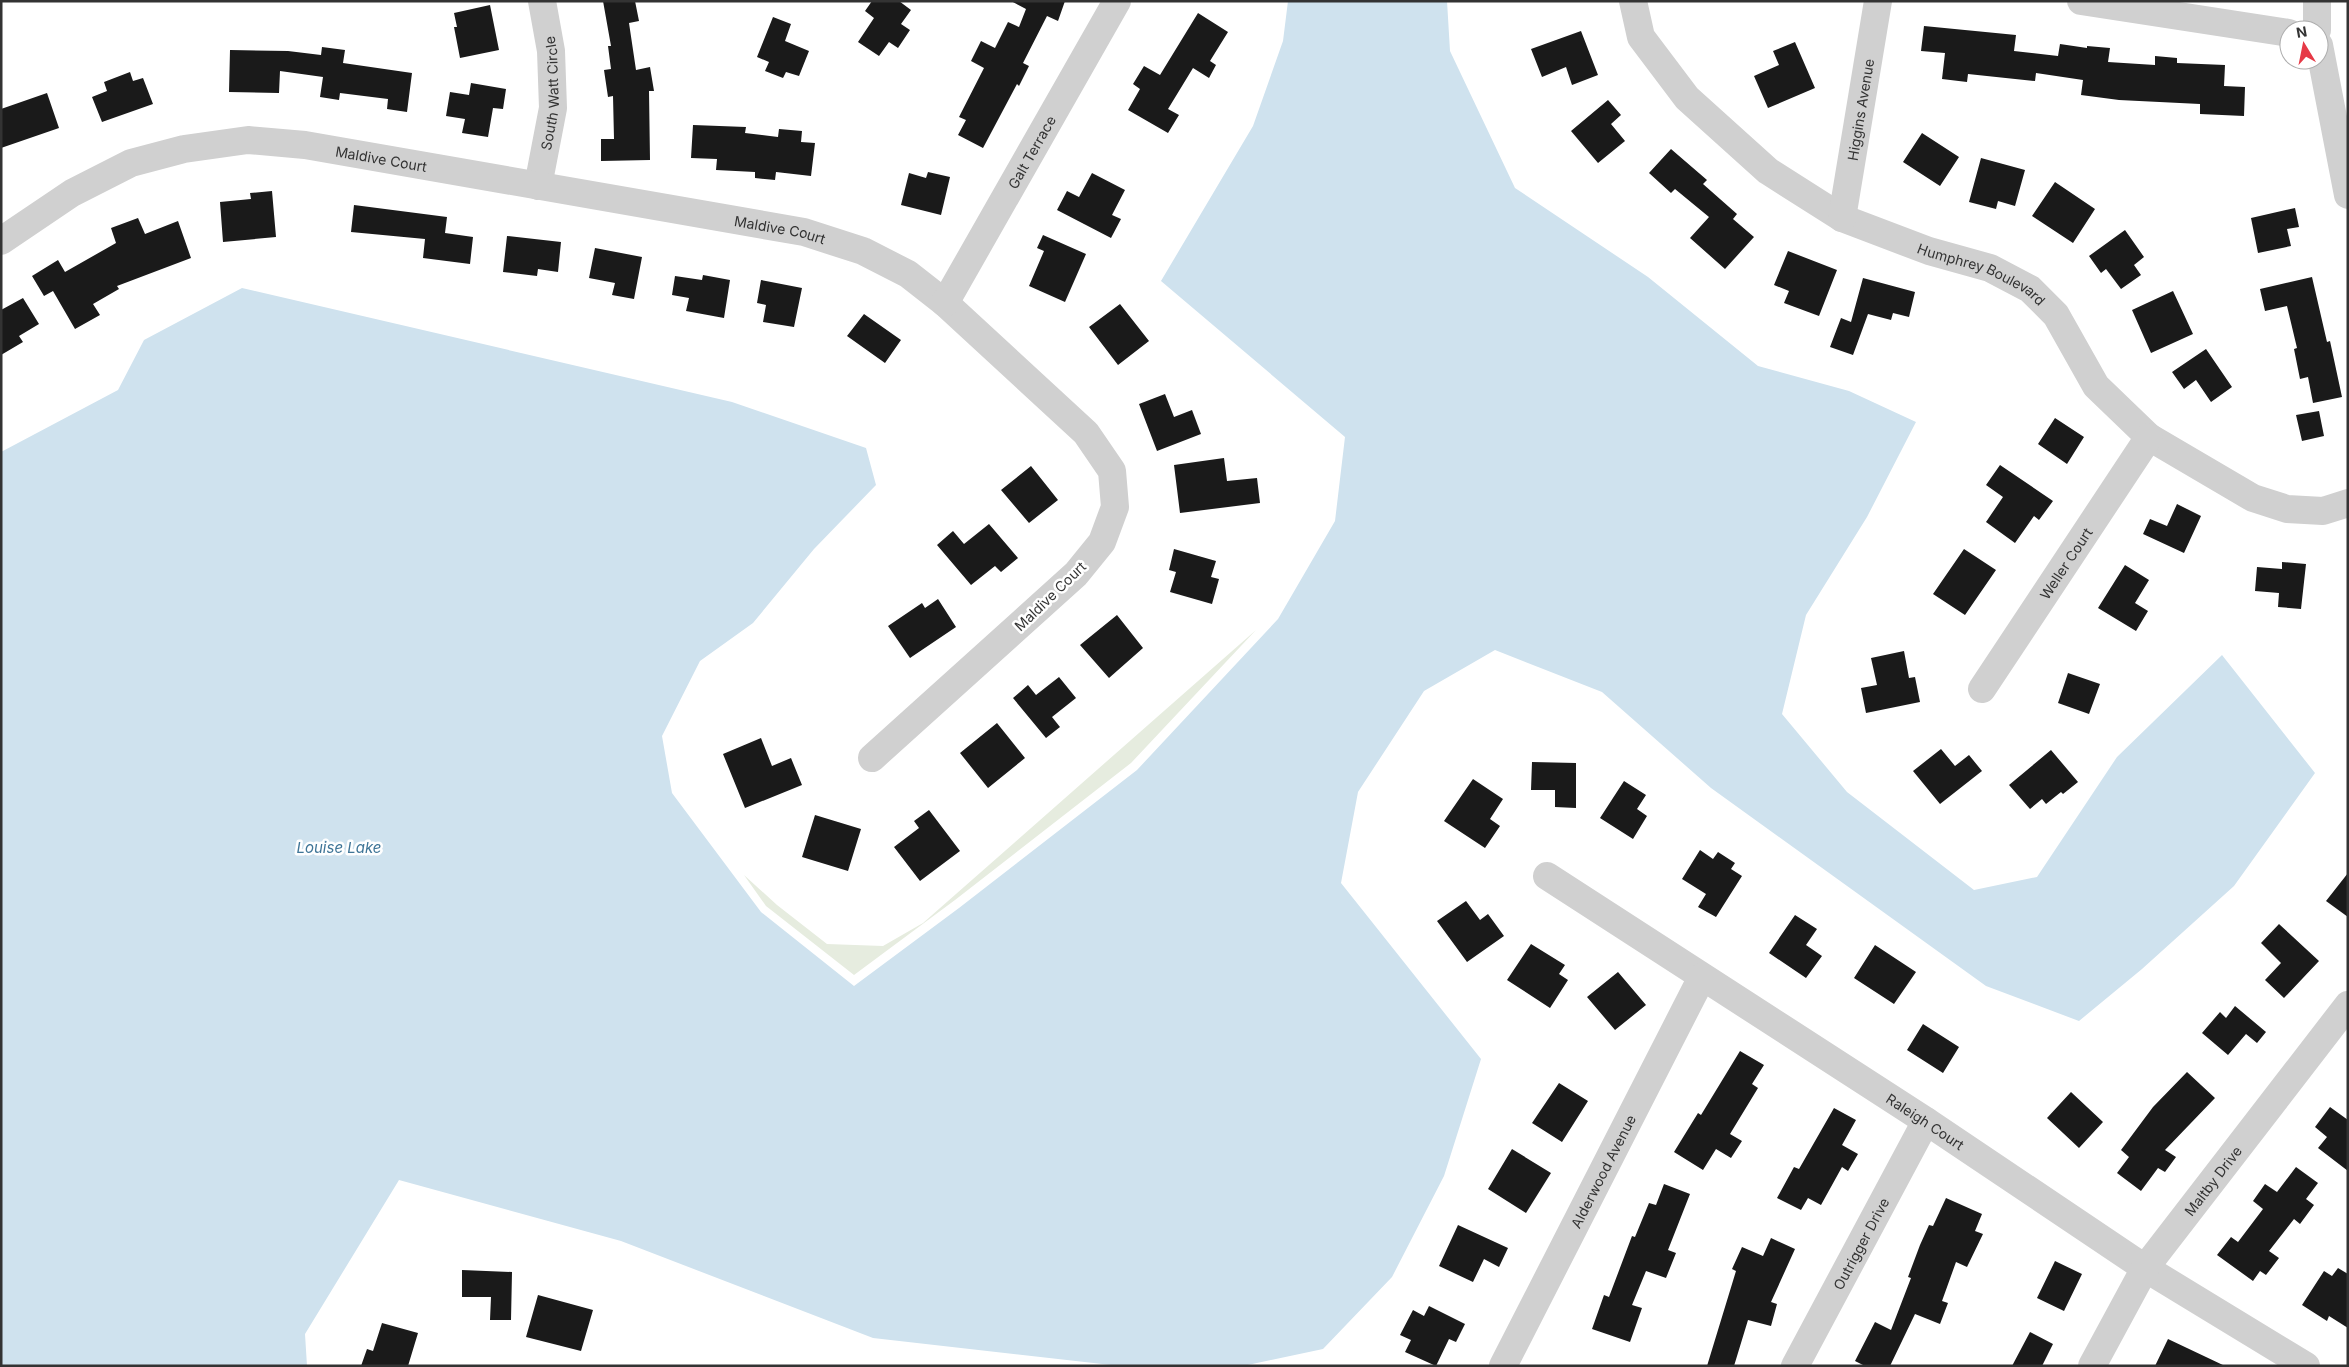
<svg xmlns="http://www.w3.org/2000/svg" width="2349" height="1367" font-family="Inter,sans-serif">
<rect width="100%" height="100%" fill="#fff"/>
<!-- green -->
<path fill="#e6ecdf" d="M1256,630L1131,763L955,900L854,975L766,906L744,875L777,905L827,944L883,946L923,923Z"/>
<!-- water -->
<path fill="#cfe2ee" d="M1288,1H1447L1450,51L1515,188L1648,277L1758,366L1849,391L1916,422L1867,517L1806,615L1782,714L1847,792L1974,890L2037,877L2117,757L2222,655L2315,773L2234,886L2142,969L2079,1021L1986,986L1711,788L1602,692L1495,650L1424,691L1358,792L1341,883L1481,1059L1444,1176L1392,1277L1323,1349L1243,1366H1120L873,1338L621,1241L399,1180L305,1334L307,1366H1V452L118,390L144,340L242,288L732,402L866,448L876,485L814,549L753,623L700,661L662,736L672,793L761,912L854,986L959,908L1137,770L1278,619L1335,521L1345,437L1161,281L1253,126L1283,41Z"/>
<!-- building -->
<path fill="#1a1a1a" d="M603,1H635L639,21L629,23L636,70L650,67L654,91H649L650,160L601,161V139H614L613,96L608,97L604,70L611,69L608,46H611Z
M872,1H899L911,10L901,24L910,30L898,48L889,42L879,56L858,42L874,18L865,11Z
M1011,1H1065L1058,21L1047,16L1023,63L1029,66L1019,86L1017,84L983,148L958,135L966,120L959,117L984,68L971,61L981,41L995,48L1008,22L1019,27L1026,9Z
M490,5L499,50L460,58L454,27H457L454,13Z
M1198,13L1228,32L1210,61L1216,65L1209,78L1193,68L1168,109L1179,115L1168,133L1128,110L1140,89L1133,84L1144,66L1160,75Z
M773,17L791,24L785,41L809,51L799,76L786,72L783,78L765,71L769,62L757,57Z
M1924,26L2016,35L2014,51L2058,56L2060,44L2087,48V46L2110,48L2108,62L2155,65V56L2177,58V63L2225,65L2224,86L2245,87L2244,116L2200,114V104L2119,100L2081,95L2083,80L2036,73L2035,81L1968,74L1967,82L1942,79L1945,53L1921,51Z
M1581,31L1598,75L1572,85L1566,67L1542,77L1531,49Z
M1795,42L1815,88L1768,108L1754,76L1779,65L1773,51Z
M322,47L345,50L343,63L412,73L407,112L387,109L388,99L340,93L339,100L320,97L323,77L280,71L279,93L229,92L230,50L288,51L321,55Z
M130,72L133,81L143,78L153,104L102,122L92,97L107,91L104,82Z
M471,83L506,89L503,109L493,108L488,137L462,133L465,119L446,116L450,92L469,95Z
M47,93L59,128L1,148V109Z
M1608,100L1621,115L1611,124L1625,141L1598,163L1571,131Z
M693,125L746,127L745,133L778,137L779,129L802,131L801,142L815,143L811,176L776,172L775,180L755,178V172L716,170L717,159L691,158Z
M1922,133L1959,157L1940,186L1903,162Z
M1671,149L1707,180L1703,184L1737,214L1733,219L1754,237L1725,269L1690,238L1709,217L1675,189L1671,193L1649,173Z
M1981,158L2025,170L2015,206L1998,201L1996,209L1969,202Z
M928,172L950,177L941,215L901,205L909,173L926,178Z
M1092,173L1125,190L1112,215L1121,219L1111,238L1057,210L1067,191L1079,197Z
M2055,182L2095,209L2073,243L2032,216Z
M272,191L276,237L223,242L220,202L251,199L250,193Z
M354,205L447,217L445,233L473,237L470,264L423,258L425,239L351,232Z
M2295,208L2299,227L2287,229L2291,246L2258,253L2251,218Z
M138,218L145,234L178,221L191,258L117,286L119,289L93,304L100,315L75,329L53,291L44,296L32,276L58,260L65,272L116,243L111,228Z
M2125,230L2144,257L2134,265L2141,275L2121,289L2106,269L2101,273L2089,256Z
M1043,235L1086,254L1065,302L1029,286L1044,251L1037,248Z
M507,236L561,242L558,272L538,269L537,276L503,272Z
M595,248L642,257L634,299L612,295L615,283L589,278Z
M1788,251L1837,270L1819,316L1784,303L1789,291L1774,285Z
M703,275L730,280L724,318L686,311L689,298L672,295L675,276L702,280Z
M2312,277L2327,342L2330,341L2342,397L2313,403L2308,377L2300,379L2294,349L2297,348L2287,306L2265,311L2260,289Z
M1863,278L1915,292L1909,317L1893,313L1891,320L1868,314L1853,355L1830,347L1841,318L1851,322Z
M761,280L802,288L794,327L763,322L766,305L757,303Z
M2173,291L2193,334L2151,353L2132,310Z
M23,298L39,324L19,336L23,342L1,355V310Z
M1120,304L1149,341L1118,365L1089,327Z
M864,314L901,340L885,363L847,336Z
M2206,349L2232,387L2211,402L2196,380L2184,389L2172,372Z
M1165,394L1174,417L1192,410L1201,434L1157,451L1139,404Z
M2319,411L2324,436L2302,441L2296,415Z
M2055,418L2084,437L2067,464L2038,444Z
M1224,458L1227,481L1257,478L1260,503L1180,513L1174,465Z
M2000,465L2053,501L2039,520L2034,516L2015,543L1986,522L2003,497L1986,485Z
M1031,466L1058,500L1029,523L1001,490Z
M2177,504L2201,516L2184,553L2143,534L2150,519L2167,526Z
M989,524L1018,558L1001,572L995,566L971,585L937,545L953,531L964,544Z
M1174,549L1216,561L1211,577L1219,579L1212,604L1170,592L1176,572L1169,570Z
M1964,549L1996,570L1965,615L1933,594Z
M2282,562L2306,564L2301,609L2278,607L2279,593L2255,591L2257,567L2282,569Z
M2125,565L2149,580L2135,603L2148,611L2136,631L2098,608Z
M938,599L956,627L910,658L888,626L922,603L925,608Z
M1117,615L1143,648L1109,678L1080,645Z
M1904,651L1909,678L1915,677L1920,702L1866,713L1861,688L1877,685L1871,658Z
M2068,673L2100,684L2089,714L2058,703Z
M1059,677L1076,698L1052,717L1060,727L1046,738L1013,698L1028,685L1036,695Z
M997,723L1025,758L988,788L960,753Z
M761,738L772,766L791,758L802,785L745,808L723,754Z
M1941,749L1955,766L1969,755L1982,771L1940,804L1913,771Z
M2051,750L2078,782L2063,794L2061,792L2046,804L2042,799L2030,809L2009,785Z
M1532,762L1576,763V808L1555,807V790H1531Z
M1473,779L1503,799L1490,819L1500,826L1485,848L1444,821Z
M1624,781L1646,795L1637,809L1647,816L1633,839L1600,818Z
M929,810L960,851L920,881L894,847L919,828L914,821Z
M815,815L861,829L848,871L802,857Z
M1700,850L1713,859L1718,852L1735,863L1731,869L1742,876L1716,917L1698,907L1706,894L1682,879Z
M2348,873V917L2326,901Z
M1466,901L1480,920L1488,914L1504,936L1467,962L1437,921Z
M1795,915L1817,929L1806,945L1822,956L1806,978L1769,953Z
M2279,924L2319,961L2284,998L2265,980L2281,963L2261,943Z
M1531,944L1565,965L1559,974L1568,980L1550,1008L1507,980Z
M1875,945L1916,972L1894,1004L1854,978Z
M1618,972L1646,1005L1615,1030L1587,997Z
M2235,1006L2266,1032L2257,1043L2246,1034L2228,1055L2202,1033L2220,1012L2226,1018Z
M1923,1024L1959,1047L1943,1073L1907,1050Z
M1740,1051L1764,1065L1752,1084L1758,1088L1730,1134L1742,1141L1731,1158L1716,1149L1703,1170L1674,1152L1698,1113L1701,1115Z
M2187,1072L2215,1098L2165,1150L2176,1157L2165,1172L2158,1168L2141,1191L2117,1173L2129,1157L2121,1150L2153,1107Z
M1559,1083L1588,1101L1562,1142L1532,1123Z
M2071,1092L2103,1122L2079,1148L2047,1118Z
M2330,1107L2348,1120V1171L2318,1148L2327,1137L2315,1127Z
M1834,1108L1856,1120L1842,1145L1858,1154L1848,1171L1842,1167L1821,1205L1808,1198L1801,1210L1777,1198L1794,1167L1799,1169Z
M1512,1149L1551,1173L1526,1213L1488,1189Z
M2296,1167L2318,1183L2306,1199L2314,1205L2300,1224L2294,1219L2269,1251L2279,1258L2266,1275L2260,1271L2253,1281L2217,1255L2231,1237L2238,1242L2263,1209L2253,1201L2265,1184L2277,1192Z
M1664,1184L1690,1194L1668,1250L1676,1253L1666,1278L1646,1271L1632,1305L1642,1308L1630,1342L1592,1329L1604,1295L1609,1297L1632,1236L1635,1237L1649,1203L1656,1205Z
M1946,1198L1982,1214L1975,1231L1983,1234L1967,1267L1956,1262L1942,1301L1948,1303L1940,1324L1915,1314L1890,1366H1865L1855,1361L1875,1322L1891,1330L1911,1278L1908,1277L1920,1245L1929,1225L1933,1226Z
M1458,1225L1508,1248L1499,1267L1484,1259L1473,1282L1439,1266Z
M1771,1238L1795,1249L1771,1302L1777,1304L1771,1326L1748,1320L1734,1366H1707L1736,1271L1732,1269L1742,1247L1763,1256Z
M2055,1261L2082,1274L2064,1311L2037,1298Z
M2338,1268L2348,1274V1328L2329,1316L2327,1321L2302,1305L2324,1271L2332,1276Z
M462,1270L512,1272L511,1320H490L491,1297H462Z
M538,1295L593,1310L581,1351L526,1337Z
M1429,1306L1465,1324L1456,1342L1449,1339L1436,1366L1405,1352L1411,1340L1400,1335L1413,1310L1424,1316Z
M382,1323L418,1333L408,1366H361L367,1349L373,1351Z
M2030,1332L2053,1344L2042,1366H2012Z
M2168,1339L2225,1366H2155Z"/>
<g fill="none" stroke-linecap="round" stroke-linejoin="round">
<!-- minor -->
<g stroke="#d0d0d0" stroke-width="28">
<path id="s1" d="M1633,1L1641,37L1687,98L1768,171L1842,218L1929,251L1990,268L2030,289L2056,315L2096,386L2149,437L2253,498L2287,509L2323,511L2348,503"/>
<path d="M2081,1L2289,33"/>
<path d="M2317,1V30"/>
<path d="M2319,45L2348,195"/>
<path id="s2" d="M538,186L553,108L551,51L542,1"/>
<path id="s3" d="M1842,218L1878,1"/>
<path id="s4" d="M1,241L72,193L131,163L184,149L248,140L305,145L804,232L863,251L908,274L945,303L1086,433L1112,471L1115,507L1102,542L1076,574L872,758"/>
<path id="s5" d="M945,303L1117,1"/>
<path id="s6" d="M1982,689L2149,437"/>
<path id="s7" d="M1547,876L1926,1121L2145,1268L2306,1366"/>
<path id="s8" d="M1503,1366L1702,977"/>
<path id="s9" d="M1795,1366L1926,1121"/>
<path id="s10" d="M2092,1366L2145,1268L2348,1005"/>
</g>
</g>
<g text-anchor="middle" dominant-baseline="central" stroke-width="5" stroke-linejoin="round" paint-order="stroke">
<!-- street labels -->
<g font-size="14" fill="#333" stroke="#fff">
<text stroke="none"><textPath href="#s2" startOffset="94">South Watt Circle</textPath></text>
<text stroke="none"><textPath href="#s3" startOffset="110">Higgins Avenue</textPath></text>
<text stroke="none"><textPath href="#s5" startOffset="174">Galt Terrace</textPath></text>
<text stroke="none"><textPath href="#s4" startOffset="406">Maldive Court</textPath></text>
<text stroke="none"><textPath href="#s4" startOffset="811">Maldive Court</textPath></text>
<text stroke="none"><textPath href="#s1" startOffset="461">Humphrey Boulevard</textPath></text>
<text stroke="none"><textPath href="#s6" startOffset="151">Weller Court</textPath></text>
<text transform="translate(1050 596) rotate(-44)">Maldive Court</text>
<text stroke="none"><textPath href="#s7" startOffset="451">Raleigh Court</textPath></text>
<text stroke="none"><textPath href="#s8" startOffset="219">Alderwood Avenue</textPath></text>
<text stroke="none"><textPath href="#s10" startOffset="222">Maltby Drive</textPath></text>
<text stroke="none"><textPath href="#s9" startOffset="139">Outrigger Drive</textPath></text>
</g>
<!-- water labels -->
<g font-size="15" font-style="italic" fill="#3f7597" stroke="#fff">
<text x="339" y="847">Louise Lake</text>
</g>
</g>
<!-- border -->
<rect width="2349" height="1367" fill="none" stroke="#333333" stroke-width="5"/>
<!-- north arrow -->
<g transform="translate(2304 45) rotate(350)"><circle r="24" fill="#ffffff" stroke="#adadad"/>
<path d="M0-4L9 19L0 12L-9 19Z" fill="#e63946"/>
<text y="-8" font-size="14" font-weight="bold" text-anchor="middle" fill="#333333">N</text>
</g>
</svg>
